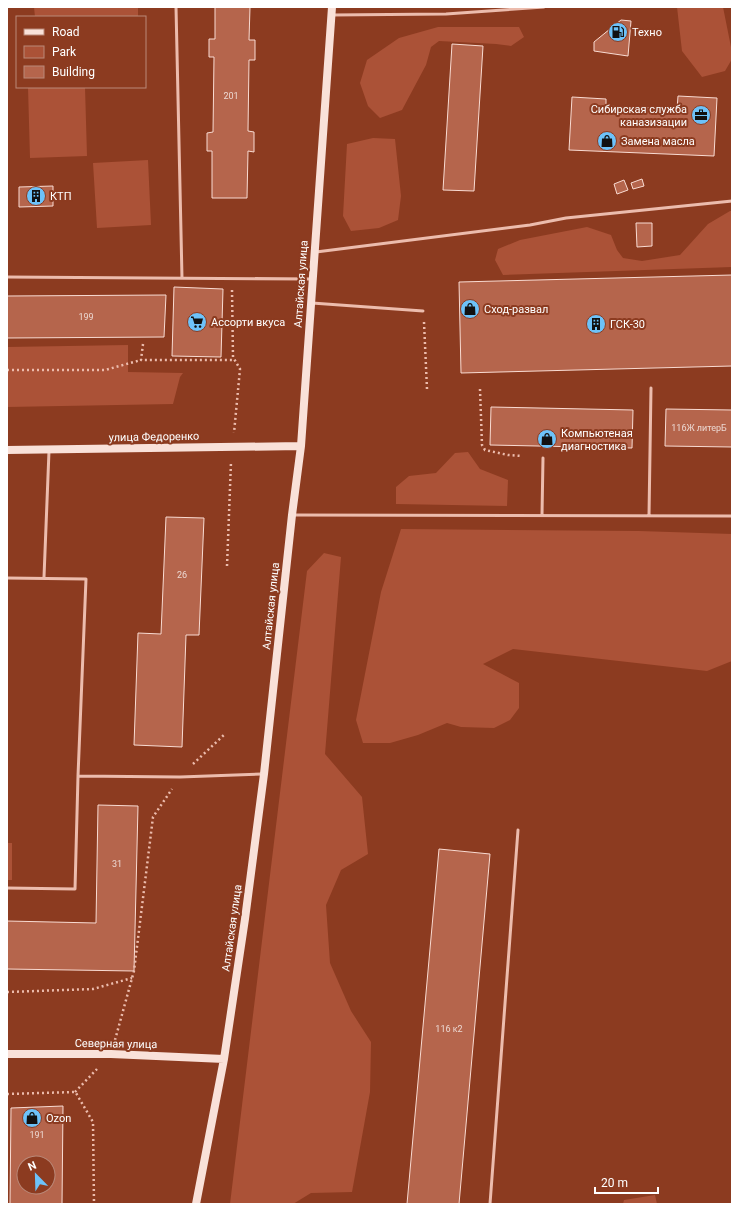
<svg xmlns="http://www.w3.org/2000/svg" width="739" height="1211" font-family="Roboto,sans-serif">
<rect width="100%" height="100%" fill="#8c3b20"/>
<!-- green -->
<path fill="#ab5237" d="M34,7H138V17H35Z
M677,7H723L732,52V59L725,71L702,77L682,51Z
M438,27H519L524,37L511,46L496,44L439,41L431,47L426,65L402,110L380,118L368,106L360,83L367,60L399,38Z
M28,87H85L87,156L30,158Z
M373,138L395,139L401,196L398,220L379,228L351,231L343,216L347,144Z
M148,160L151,225L97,228L93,163Z
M730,211H732V267L503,275L495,260L498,249L520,240L587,227L611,235L617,250L623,258L642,261L680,255L708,224Z
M128,345V372L183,373L180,377L173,404L7,407V347Z
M468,452L480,469L508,480L507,506L396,504V487L409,476L436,473L455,453Z
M401,529L639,531L732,534V661L707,671L513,649L483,664L519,683V708L510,720L494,728L461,727L447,723L418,735L390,743H363L356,720L381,592Z
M324,553L341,557L325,754L362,797L368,854L341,870L326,905L330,963L351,1011L371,1042L370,1092L352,1192L311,1193L293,1204H230L307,571Z
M7,843H12V880H7Z
M655,1195L657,1204H623L624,1200Z"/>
<!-- building -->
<path fill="#b5654c" stroke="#f9dbd2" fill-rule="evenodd" d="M215,7H250L249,40H255V60H249L248,131L254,132V152L248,151L247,198H212V151H207V133L213,132L214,57H209V39H215Z
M621,20L631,21L628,56L594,51V42Z
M452,44L483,46L474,191L443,190Z
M678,96L717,98L714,156L569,150L572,97L606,99V106L677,109Z
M642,179L644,186L633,189L631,183Z
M624,180L628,190L617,194L614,184Z
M53,186V206L19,207V187Z
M636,223H652V246L637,247Z
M732,275V366L461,373L459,282Z
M174,287L223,289L221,357L172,356Z
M166,295L164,337L7,338V296Z
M491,407L633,410L632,448L490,445Z
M666,409L732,410V447L665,446Z
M166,517L204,518L199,635H186L182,747L134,745L138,633L161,634Z
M98,805L138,806L134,971L7,969V921L96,923Z
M439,849L490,854L459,1204H407Z
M63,1106L62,1204H10L11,1108ZM24,1163H48V1187H24Z"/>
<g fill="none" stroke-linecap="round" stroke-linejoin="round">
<!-- path -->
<path stroke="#ecbcad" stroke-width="2.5" stroke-dasharray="2 3" stroke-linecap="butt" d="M232,290L233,357L240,369L234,433
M424,322L427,389
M143,344L141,360H234
M7,370H105L141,360
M480,389L482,445L485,450L508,455L522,456
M227,566L231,462
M193,764L225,734
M7,992L93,989L132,978
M115,1040L134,971L153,817L172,789
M75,1092L97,1069
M7,1094L75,1092L76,1093L93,1122L94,1204"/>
<!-- lane -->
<path stroke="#ecbcad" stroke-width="3" d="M176,7L182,278
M332,15L446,14L544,7
M316,252L530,225L566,218L732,201
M7,277L311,279
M312,303L423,311
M294,515L732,516
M542,515L543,458
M649,516L651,388
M44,577L49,451
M7,578L86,579L78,776
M7,888L75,889L78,776L180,777L262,774
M490,1204L518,830"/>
<!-- secondary -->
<path stroke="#f9e1d9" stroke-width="8" d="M7,450L301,446
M7,1054H111L224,1059
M196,1204L224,1059L245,919L264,774L292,515L301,446L332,7"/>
</g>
<!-- icons -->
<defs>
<g id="fuel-disc" transform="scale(1)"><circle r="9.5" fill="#6dc2f9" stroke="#8c3b20"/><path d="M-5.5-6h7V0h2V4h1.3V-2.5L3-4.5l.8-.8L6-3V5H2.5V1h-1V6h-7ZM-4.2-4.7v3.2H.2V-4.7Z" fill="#111"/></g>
<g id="office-disc" transform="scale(1)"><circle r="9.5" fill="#6dc2f9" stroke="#8c3b20"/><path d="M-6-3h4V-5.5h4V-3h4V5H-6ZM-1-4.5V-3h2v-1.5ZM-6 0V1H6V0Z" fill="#111"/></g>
<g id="shop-disc" transform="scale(1)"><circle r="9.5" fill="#6dc2f9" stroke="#8c3b20"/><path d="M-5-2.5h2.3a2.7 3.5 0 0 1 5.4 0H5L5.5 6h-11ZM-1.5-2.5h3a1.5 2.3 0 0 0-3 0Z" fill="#111"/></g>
<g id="building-disc" transform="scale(1)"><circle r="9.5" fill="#6dc2f9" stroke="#8c3b20"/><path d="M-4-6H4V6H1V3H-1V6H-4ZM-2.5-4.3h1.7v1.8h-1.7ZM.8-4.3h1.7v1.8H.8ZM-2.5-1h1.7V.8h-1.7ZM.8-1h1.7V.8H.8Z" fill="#111"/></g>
<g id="supermarket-disc" transform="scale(1)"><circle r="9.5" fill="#6dc2f9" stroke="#8c3b20"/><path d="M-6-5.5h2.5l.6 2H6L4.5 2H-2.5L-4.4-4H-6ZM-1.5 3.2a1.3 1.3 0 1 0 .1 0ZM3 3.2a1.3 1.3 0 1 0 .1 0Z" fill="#111"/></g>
</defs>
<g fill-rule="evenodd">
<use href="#fuel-disc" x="618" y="32"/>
<use href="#office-disc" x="701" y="115"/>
<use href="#shop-disc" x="607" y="141"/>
<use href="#building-disc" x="36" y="196"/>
<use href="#shop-disc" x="470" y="309"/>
<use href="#supermarket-disc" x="197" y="322"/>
<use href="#building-disc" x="596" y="324"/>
<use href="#shop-disc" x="547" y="439"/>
<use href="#shop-disc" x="32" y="1118"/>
</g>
<g text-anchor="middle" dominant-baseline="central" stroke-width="4" stroke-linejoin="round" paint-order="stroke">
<!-- number labels -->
<g font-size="9" fill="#ecd8d2">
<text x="231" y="96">201</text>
<text x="86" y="317">199</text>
<text x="699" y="428">116Ж литерБ</text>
<text x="182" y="575">26</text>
<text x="117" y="864">31</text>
<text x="449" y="1029">116 к2</text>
<text x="37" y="1135">191</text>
</g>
<!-- poi labels -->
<g font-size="11" fill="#fff" stroke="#8c3b20" text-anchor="start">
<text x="632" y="32">Техно</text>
<text x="687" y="109" text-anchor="end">Сибирская служба<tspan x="687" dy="13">каназизации</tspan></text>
<text x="621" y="141">Замена масла</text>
<text x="50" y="196">КТП</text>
<text x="484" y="309">Сход-развал</text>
<text x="211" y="322">Ассорти вкуса</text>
<text x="610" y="324">ГСК-30</text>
<text x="561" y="433">Компьютеная<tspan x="561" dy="13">диагностика</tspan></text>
<text x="46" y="1118">Ozon</text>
</g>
<!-- street labels -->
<g font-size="11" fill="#fff" stroke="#8c3b20">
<text transform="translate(301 284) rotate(-86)">Алтайская улица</text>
<text transform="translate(154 437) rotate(-1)">улица Федоренко</text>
<text transform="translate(271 606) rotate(-84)">Алтайская улица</text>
<text transform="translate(232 928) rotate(-82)">Алтайская улица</text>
<text transform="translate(116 1044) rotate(1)">Северная улица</text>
</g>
</g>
<!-- border -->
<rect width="739" height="1211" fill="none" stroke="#ffffff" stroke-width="16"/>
<!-- legend -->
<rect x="16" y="16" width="130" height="72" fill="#8c3b20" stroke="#ba8979"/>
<rect x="24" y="29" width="20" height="6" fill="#f9e1d9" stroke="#ba8979"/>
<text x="52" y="36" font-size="12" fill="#ffffff">Road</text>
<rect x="24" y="46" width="20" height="12" fill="#ab5237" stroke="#ba8979"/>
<text x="52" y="56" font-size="12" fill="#ffffff">Park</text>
<rect x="24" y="66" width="20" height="12" fill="#b5654c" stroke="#ba8979"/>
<text x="52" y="76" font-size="12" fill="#ffffff">Building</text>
<!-- north arrow -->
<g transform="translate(36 1175) rotate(337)"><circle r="19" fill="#8c3b20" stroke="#ba8979"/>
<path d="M0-3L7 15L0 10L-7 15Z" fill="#6dc2f9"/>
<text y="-6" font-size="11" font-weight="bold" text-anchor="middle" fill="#ffffff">N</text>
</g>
<!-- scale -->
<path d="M595 1187v6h63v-6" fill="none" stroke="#ffffff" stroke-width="2"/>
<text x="601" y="1187" font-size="12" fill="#ffffff" stroke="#8c3b20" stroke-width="3" paint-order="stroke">20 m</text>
</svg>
